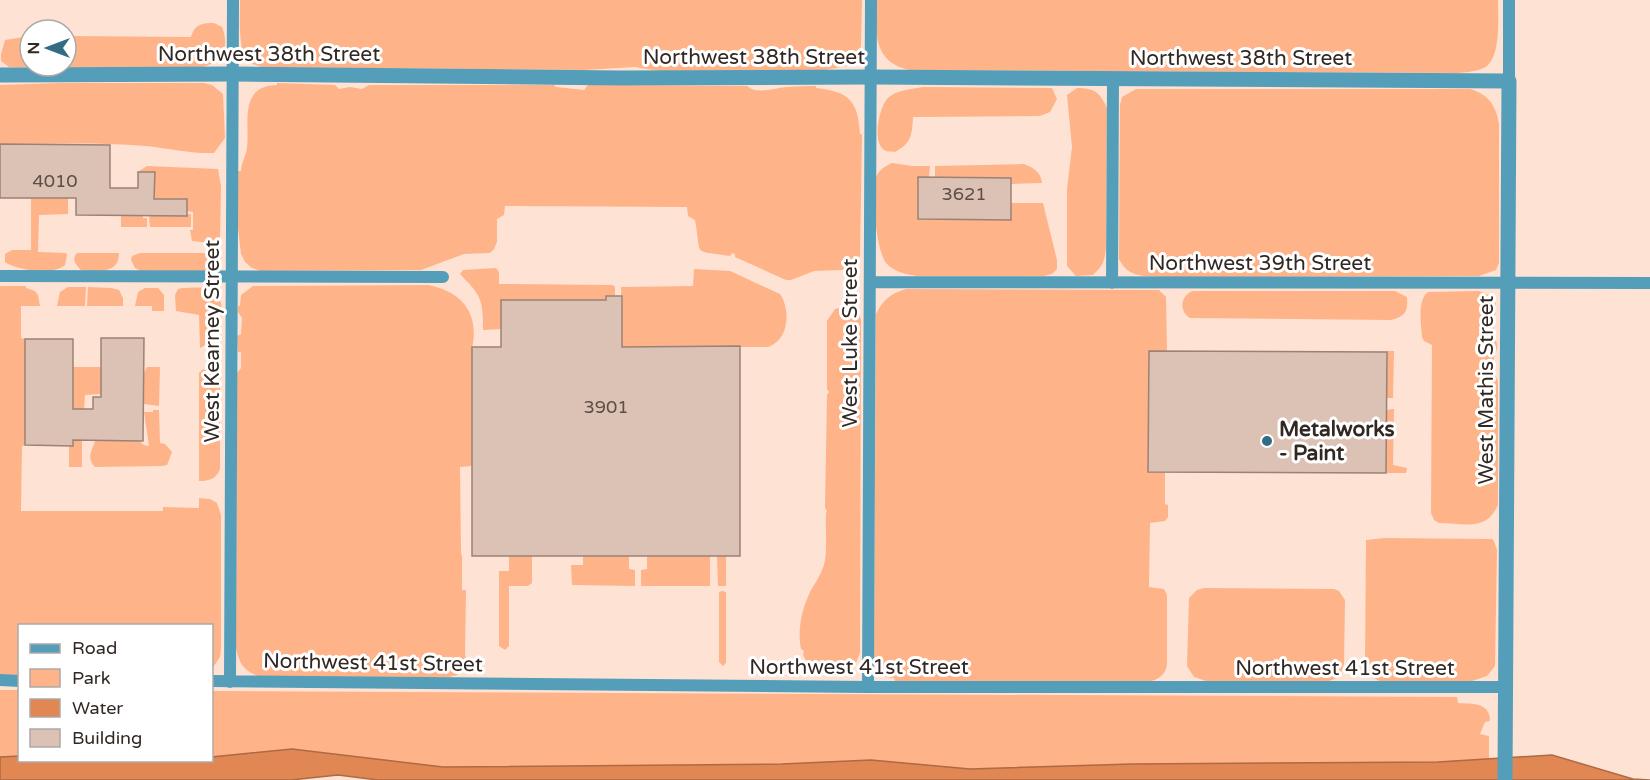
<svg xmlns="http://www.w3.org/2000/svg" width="1650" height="780" font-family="'Varela Round',sans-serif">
<rect width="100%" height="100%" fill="#fee3d4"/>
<!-- green -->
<path fill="#feb389" d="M240,0H862L861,45L859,54L847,66L819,71H659L635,67L584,70L263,67C257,66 250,64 246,59C238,48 240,14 240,0Z
M876,0H1498C1498,17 1501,54 1487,66C1480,71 1468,72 1459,73L909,70C872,61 876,32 876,0Z
M214,23L222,27C231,49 220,64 198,68L9,67L1,61V54L5,40L30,36V66H66V36L191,37C195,24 202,23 214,23Z
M59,83H204L212,85L223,94L225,138L214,153C190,154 168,148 145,146C97,142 48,144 0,144V85Z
M277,83L335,85L339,89L350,87L362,89L369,85H554L556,87L584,90L588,85L747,86C757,95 774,88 786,87C796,86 806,86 816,86V88C849,92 858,100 860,134H862L860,256L850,267L842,270L814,271L791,280H786L735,257V254L732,253L730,256C691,250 702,257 695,220L688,216L687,207L505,206L504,215L497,219V242L494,249L490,253L464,254L421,270L261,271L252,268L245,262L241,254L236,211L237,171H241C241,163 246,156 247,148C250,123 238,86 277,85Z
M923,87L1052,88L1057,99L1050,112L1040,116L913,117C912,134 912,143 895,152C892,151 888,152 886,151C871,145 879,108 887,99C895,90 912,89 923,87Z
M1077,88C1094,88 1100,92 1107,108L1106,247C1105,260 1103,266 1093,275L1076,276L1067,266V189L1072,147L1067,95Z
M1136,89H1470C1488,94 1496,105 1499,124V263L1496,270L1479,276L1164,277C1145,276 1128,278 1119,259L1120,105L1122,97Z
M892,163L912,166H930L929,177H918V219L1011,203H1043L1057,260V269L1052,274L1044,276H917C906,274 894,272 886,263C876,250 870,189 877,175C881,168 886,166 892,163Z
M1024,164C1034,168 1041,172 1042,183L1011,184V178L935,177V166Z
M147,166L218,169L221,186L220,239L212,243L192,241L190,230H193V212L187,211V199H154L155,173H136Z
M31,198H68V214L39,215L38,252L66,253L67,255L65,265C53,276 16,270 5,262V254L12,250H31Z
M188,214H191V227H150L149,217L151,216H186Z
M121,216H143V218H147V227H121Z
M77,253H119C119,275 97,271 81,270C76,265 71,259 77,253Z
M140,253H209L219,259L215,265L204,271H141L135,268L131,260L132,256Z
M496,268L499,272V284L613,285L615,287V296H606V300H501V329L483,330C483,298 481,296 460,274L463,270Z
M694,269L730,271L780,294C791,310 789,340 768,347H622L621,287L693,286Z
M428,285C461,291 480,313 472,348V466L460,467L461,552L462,557V590H466L465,654L467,662L463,664V666L465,668L457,675L449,677L265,678C246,673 240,667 236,648L237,373L241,368V352H238L237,336L241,334L242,318L238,312V307L240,305L241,295L253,286H263Z
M0,286H26V288L35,291L38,295L40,306H21V338L25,339V445L22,446L21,511H163V507L199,508V498L210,499L217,503L221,515V647L220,657L212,669V626H20L19,676H0Z
M68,287H86L85,306H57L60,292Z
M88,287L111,288L119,290L123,298V306H87Z
M145,288H158L164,295V311H152V306H135L138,292Z
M182,288C190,288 203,286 210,290C233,301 219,340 200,348L199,315L176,311L175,295L178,289Z
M906,289L1159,290L1166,297L1167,351H1149L1148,472H1165V504L1168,505V517L1165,521L1150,523L1149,587L1164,589L1167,595V665C1165,676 1158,679 1149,682L895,681L894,678C883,678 877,672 874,661L876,314C883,300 891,293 906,289Z
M1193,291H1395L1407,297C1408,311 1406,316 1391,320L1190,318C1178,311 1181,295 1193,291Z
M1479,291C1503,300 1495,306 1494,325C1493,332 1495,338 1497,344C1498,350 1495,353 1494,358C1492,365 1495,375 1498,381V505C1486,532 1465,523 1439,523L1434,520L1431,513L1432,345L1424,341L1422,337C1421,323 1417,300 1428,292Z
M844,307L846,310L849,308C857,310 860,313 861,321L860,653L856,663L849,669L844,666L842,671C823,670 812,674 803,655L804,651L801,649C797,630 802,608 811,590C816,582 821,574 824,565C828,549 825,530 826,513L827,511L825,508L827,395L829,392L827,389V321L835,309Z
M1387,351H1394L1393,398H1387Z
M73,367H101V394L85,395L84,410L82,411V467H69V446L73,445Z
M147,367H160L159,406L144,404V373Z
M203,369L215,374L220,384V469C216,479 210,481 199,481V373Z
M1392,409H1394L1393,465L1407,468L1406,473H1386L1387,410Z
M153,410H159L160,443L165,444L172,452L167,465L162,466L95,467C86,458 92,451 95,441H139L144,445L149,446L144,412H153Z
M1384,538L1492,539L1494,541L1497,550L1495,666L1487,676L1469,682L1379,681L1369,675L1365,666L1366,540Z
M509,556H532V583L528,586H509V646L505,650L499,646V571H509Z
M583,556H629V569L635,570V586L572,585L571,565H583Z
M647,556H710V586H641V570L647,569Z
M717,556H726V586H718Z
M1204,588L1334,589L1339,591L1345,600L1344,664L1340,677L1329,681H1206L1194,677L1187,666L1189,598L1197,590Z
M722,591L726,592V663L723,666L719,662V592Z
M0,690H19V756L0,757Z
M212,691L1457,697L1458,703C1472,704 1490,702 1490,721L1485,722L1480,734L1489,736V759L1438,762L1132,764L970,769L871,760L782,764L443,767L292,749L212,757Z"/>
<!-- water -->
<path fill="#e08753" stroke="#ac6a45" stroke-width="1.5" d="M292,749L443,767L782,764L871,760L970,769L1132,764L1438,762L1552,755L1633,779L1650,780H378L338,775L291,780H0V757L19,756L20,760H212V757Z"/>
<!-- building -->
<path fill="#dcc2b4" stroke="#9b8275" stroke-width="1.5" d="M0,144L110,145V188H138V172H155L154,199H187V216L76,215V198H0Z
M918,177L1011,178V220L918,219Z
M606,296H622V347L740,346V556H472V347H501V300H606Z
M101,338H144L143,441L73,440V446L25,445V339H73V409H93V397H101Z
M1149,351L1387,352L1386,473L1148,472Z"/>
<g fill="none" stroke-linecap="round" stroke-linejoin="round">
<!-- minor -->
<path stroke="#549eba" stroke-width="12" d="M1509,81V0
M0,276L443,277
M870,282L1650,283
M1112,283L1113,78
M0,680L20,681
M212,681L868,687H1506
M230,682L233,0
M868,687L871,0"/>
<!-- tertiary -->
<path stroke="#549eba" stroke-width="15" d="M0,75L233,74L620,78L871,77L1509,81L1505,780"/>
</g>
<!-- markers -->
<circle fill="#316d84" stroke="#fff" stroke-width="2" cx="1267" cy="441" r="6"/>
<g text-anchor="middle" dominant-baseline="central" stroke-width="6" stroke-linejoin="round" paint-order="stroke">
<!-- number labels -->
<g font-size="18" fill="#5c4e47">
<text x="55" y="181">4010</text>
<text x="964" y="194">3621</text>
<text x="606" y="407">3901</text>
</g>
<!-- street labels -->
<g font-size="21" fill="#322823" stroke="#fff">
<text x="269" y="54">Northwest 38th Street</text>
<text x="754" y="57">Northwest 38th Street</text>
<text x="1241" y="58">Northwest 38th Street</text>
<text x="1260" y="263">Northwest 39th Street</text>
<text transform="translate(212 341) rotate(-90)">West Kearney Street</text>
<text transform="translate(850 343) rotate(-90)">West Luke Street</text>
<text transform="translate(1486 390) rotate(-90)">West Mathis Street</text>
<text transform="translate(373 663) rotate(1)">Northwest 41st Street</text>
<text x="859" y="667">Northwest 41st Street</text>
<text x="1345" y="668">Northwest 41st Street</text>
</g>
<!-- poi labels -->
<g font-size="21" font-weight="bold" fill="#322823" stroke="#fff" text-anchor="start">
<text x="1279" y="429">Metalworks<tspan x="1279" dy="24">- Paint</tspan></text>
</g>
</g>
<!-- legend -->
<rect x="18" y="624" width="195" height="138" fill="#ffffff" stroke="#ada9a7" stroke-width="1.5"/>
<rect x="30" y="644" width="30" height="9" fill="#549eba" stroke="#ada9a7" stroke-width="1.5"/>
<text x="72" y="654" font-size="18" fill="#322823">Road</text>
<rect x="30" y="669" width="30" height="18" fill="#feb389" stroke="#ada9a7" stroke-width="1.5"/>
<text x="72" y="684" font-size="18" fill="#322823">Park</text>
<rect x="30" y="699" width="30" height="18" fill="#e08753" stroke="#ada9a7" stroke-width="1.5"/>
<text x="72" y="714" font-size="18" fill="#322823">Water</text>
<rect x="30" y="729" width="30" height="18" fill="#dcc2b4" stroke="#ada9a7" stroke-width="1.5"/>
<text x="72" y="744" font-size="18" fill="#322823">Building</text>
<!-- north arrow -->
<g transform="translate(48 48) rotate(270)"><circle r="28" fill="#ffffff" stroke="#ada9a7" stroke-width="1.5"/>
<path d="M0-4.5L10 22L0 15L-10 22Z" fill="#316d84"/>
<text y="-9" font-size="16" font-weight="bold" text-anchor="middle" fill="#322823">N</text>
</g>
</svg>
